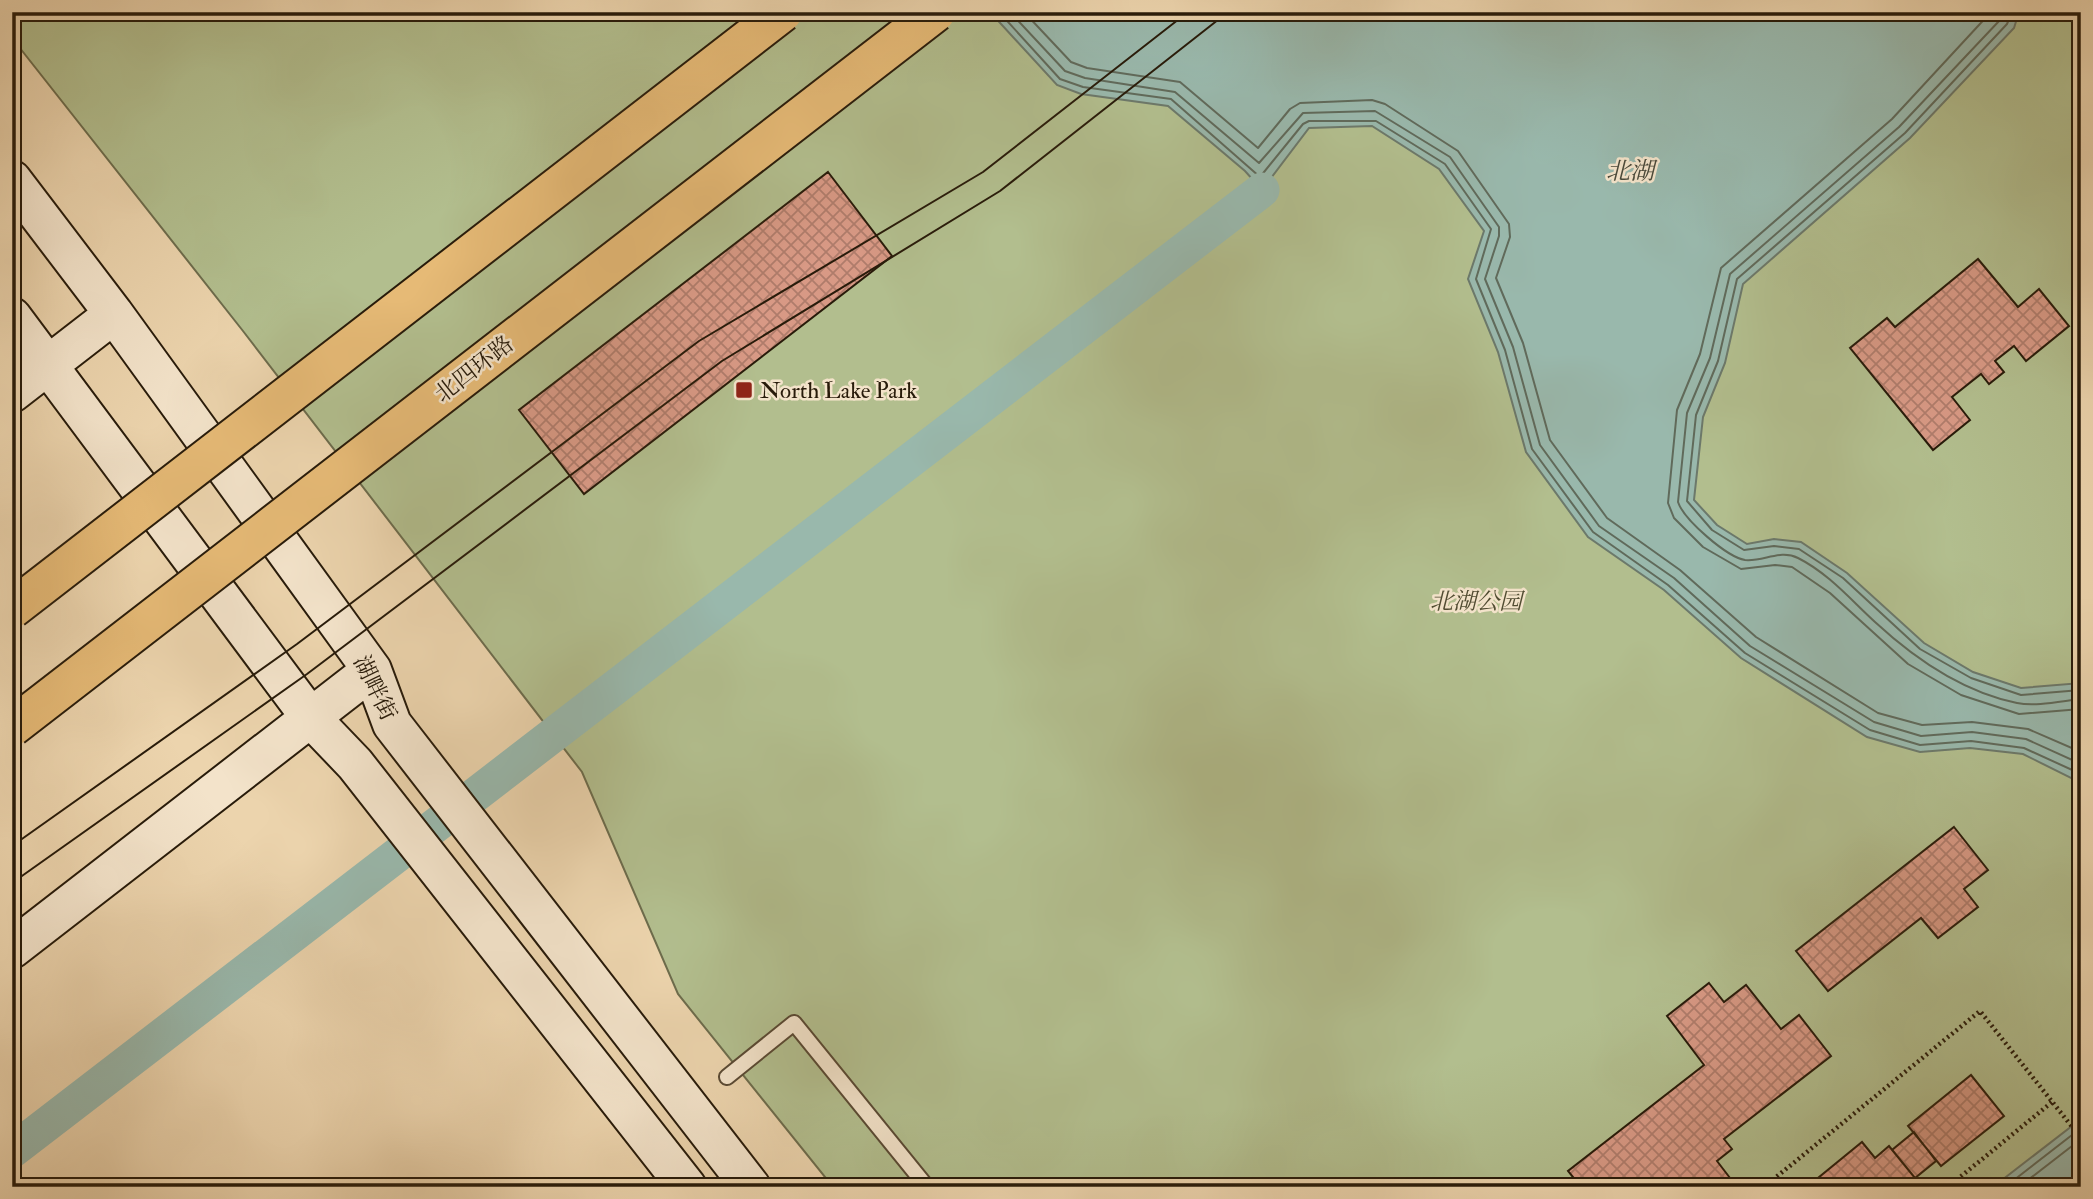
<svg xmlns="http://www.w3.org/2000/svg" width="2093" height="1199" font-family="'IM FELL Double Pica','Noto Serif SC',serif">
<defs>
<pattern id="building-cross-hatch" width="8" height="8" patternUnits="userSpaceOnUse" patternTransform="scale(1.75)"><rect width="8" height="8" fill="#d89985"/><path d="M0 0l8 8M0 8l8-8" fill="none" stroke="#af7c6b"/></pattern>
</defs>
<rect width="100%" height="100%" fill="#ecd4ad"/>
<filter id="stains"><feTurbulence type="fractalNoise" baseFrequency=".00286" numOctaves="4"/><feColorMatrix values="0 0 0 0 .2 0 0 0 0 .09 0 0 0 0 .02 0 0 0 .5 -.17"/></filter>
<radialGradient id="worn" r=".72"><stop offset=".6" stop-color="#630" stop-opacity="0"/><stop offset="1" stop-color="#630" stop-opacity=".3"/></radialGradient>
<!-- park -->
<path fill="#b2be8e" stroke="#6d6c4c" stroke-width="2" d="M12,12H2081V1187H833L678,994L582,772L243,331L12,38Z"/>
<!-- water -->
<path fill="#99b8ac" stroke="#6c796b" stroke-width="2" d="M990,12H2019L2014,28L1910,138L1743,284L1725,363L1703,417L1694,500L1717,525L1747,544L1774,539L1801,542L1847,573L1924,643L1973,672L2021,688L2081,683V783L2023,754L1970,748L1920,752L1867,737L1741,658L1664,590L1588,537L1526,452L1498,352L1468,279L1484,231L1439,169L1372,126L1309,128L1262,190L1245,171L1168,106L1081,94L1057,85Z
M2081,1119V1183L2077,1187H1993Z"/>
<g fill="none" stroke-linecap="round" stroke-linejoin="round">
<!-- shore -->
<path stroke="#606a5b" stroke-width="2" d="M999,12L1060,79L1083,87L1171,99L1260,177L1303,124L1309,121H1376L1445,164L1491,229L1476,279L1505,350L1532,449L1593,532L1668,585L1745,653L1870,730L1920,745L1971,741L2024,748L2081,774
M1010,12L1065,71L1085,78L1175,92L1259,163L1303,113L1375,111L1450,157L1499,227V236L1485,279L1513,347L1540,445L1599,526L1674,578L1750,646L1874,722L1921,736L1972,732L2026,739L2081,764
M1024,12L1071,62L1087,68L1180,82L1258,148L1290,109L1300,103L1372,100L1385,104L1458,151L1509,224L1510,237L1496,278L1523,343L1550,440L1607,518L1680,570L1756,637L1878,713L1922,725L1972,722L2028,729L2081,752
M1991,12L1892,119L1721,268L1700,354L1677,410L1668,503L1674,518L1703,547L1741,569L1775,565L1792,567L1830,593L1908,664L1961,695L2019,714L2081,709
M2003,12L2000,20L1899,127L1730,274L1710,358L1687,413L1678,502C1684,520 1727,557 1745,560C1763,562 1780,549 1798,558C1828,573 1851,600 1875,622C1915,659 1963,692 2017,703C2036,707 2062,701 2081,699
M2012,12L2007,24L1905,133L1737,279L1718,361L1696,415L1687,501L1712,530L1744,550L1774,546L1799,549L1843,578L1920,649L1971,678L2021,695L2081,690
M2005,1187L2081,1128
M2019,1187L2081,1139"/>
<!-- canal -->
<path stroke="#99b8ac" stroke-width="35" d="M12,1151L1262,190"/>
</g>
<!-- building -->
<path fill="url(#building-cross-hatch)" stroke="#281b0a" stroke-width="2" d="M828,172L892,256L584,494L519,410Z
M1978,259L2018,307L2039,289L2069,326L2026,361L2014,346L1995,361L2004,372L1989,384L1981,374L1952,397L1970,420L1933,450L1850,348L1887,318L1895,327Z
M1954,827L1988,870L1964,889L1978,907L1938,938L1921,918L1828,991L1796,951Z
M1709,983L1724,1002L1746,985L1781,1029L1799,1015L1831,1056L1724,1139L1732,1149L1717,1161L1730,1178L1719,1187H1572L1577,1182L1568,1171L1704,1065L1667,1016Z
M1971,1075L2004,1116L1941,1166L1908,1126Z
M1914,1132L1936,1161L1915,1178L1892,1150Z
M1862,1142L1875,1158L1889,1146L1920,1184L1807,1187Z"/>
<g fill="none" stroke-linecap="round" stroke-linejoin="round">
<!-- service casing -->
<g stroke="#594933" stroke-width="18">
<path id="service" d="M727,1077L794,1023L927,1187"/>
</g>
<!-- secondary casing -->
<g stroke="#281b0a" stroke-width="42">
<path id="secondary" d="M12,180L114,314L372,670L392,724L751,1187
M12,317L310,717L355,764L687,1187
M12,393L114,314
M12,949L372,670"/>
</g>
<!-- path -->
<path stroke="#281b0a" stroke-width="4.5" stroke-dasharray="2 3.5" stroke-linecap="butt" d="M1764,1187L1980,1011L2081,1138
M1948,1187L2052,1102"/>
<!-- service -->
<use href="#service" stroke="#f3e3ca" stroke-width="14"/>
<!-- secondary -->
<use href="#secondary" stroke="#f3e3ca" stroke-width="38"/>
<!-- tram -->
<path stroke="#281b0a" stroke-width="2" d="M12,846L297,644L699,341L983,172L1188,12
M12,883L307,674L722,361L1000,191L1228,12"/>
<!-- trunk-bridge casing -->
<g stroke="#281b0a" stroke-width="42" stroke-linecap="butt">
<path id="trunk-bridge" d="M12,609L783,12
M12,727L936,12"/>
</g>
<!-- trunk-bridge -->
<use href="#trunk-bridge" stroke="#e6ba76" stroke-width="38"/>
</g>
<!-- markers -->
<rect fill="#8f2418" stroke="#f3e3ca" stroke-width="2.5" x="735" y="381" width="18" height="18" rx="3.5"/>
<g text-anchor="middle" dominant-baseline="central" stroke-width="5" stroke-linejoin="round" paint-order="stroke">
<!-- street labels -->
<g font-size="23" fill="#281b0a" stroke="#f3e3ca">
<text transform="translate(474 369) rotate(-38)">北四环路</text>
<text transform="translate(375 688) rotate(64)">湖畔街</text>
</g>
<!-- poi labels -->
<g font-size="23" fill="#281b0a" stroke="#f3e3ca" text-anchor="start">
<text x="760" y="390">North Lake Park</text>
</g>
<!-- park labels -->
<g font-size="23" font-style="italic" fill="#514c32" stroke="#f3e3ca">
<text x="1476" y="601">北湖公园</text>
</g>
<!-- water labels -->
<g font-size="24" font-style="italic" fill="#4a4a3b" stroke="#f3e3ca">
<text x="1630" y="171">北湖</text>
</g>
</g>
<!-- margin -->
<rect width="2093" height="1199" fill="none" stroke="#ecd4ad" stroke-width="42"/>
<rect x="14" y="14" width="2065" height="1171" fill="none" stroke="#281b0a" stroke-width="3.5"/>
<rect x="21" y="21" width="2051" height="1157" fill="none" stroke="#281b0a" stroke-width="2"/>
<rect width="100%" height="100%" filter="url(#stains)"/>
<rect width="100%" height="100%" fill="url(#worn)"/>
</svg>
